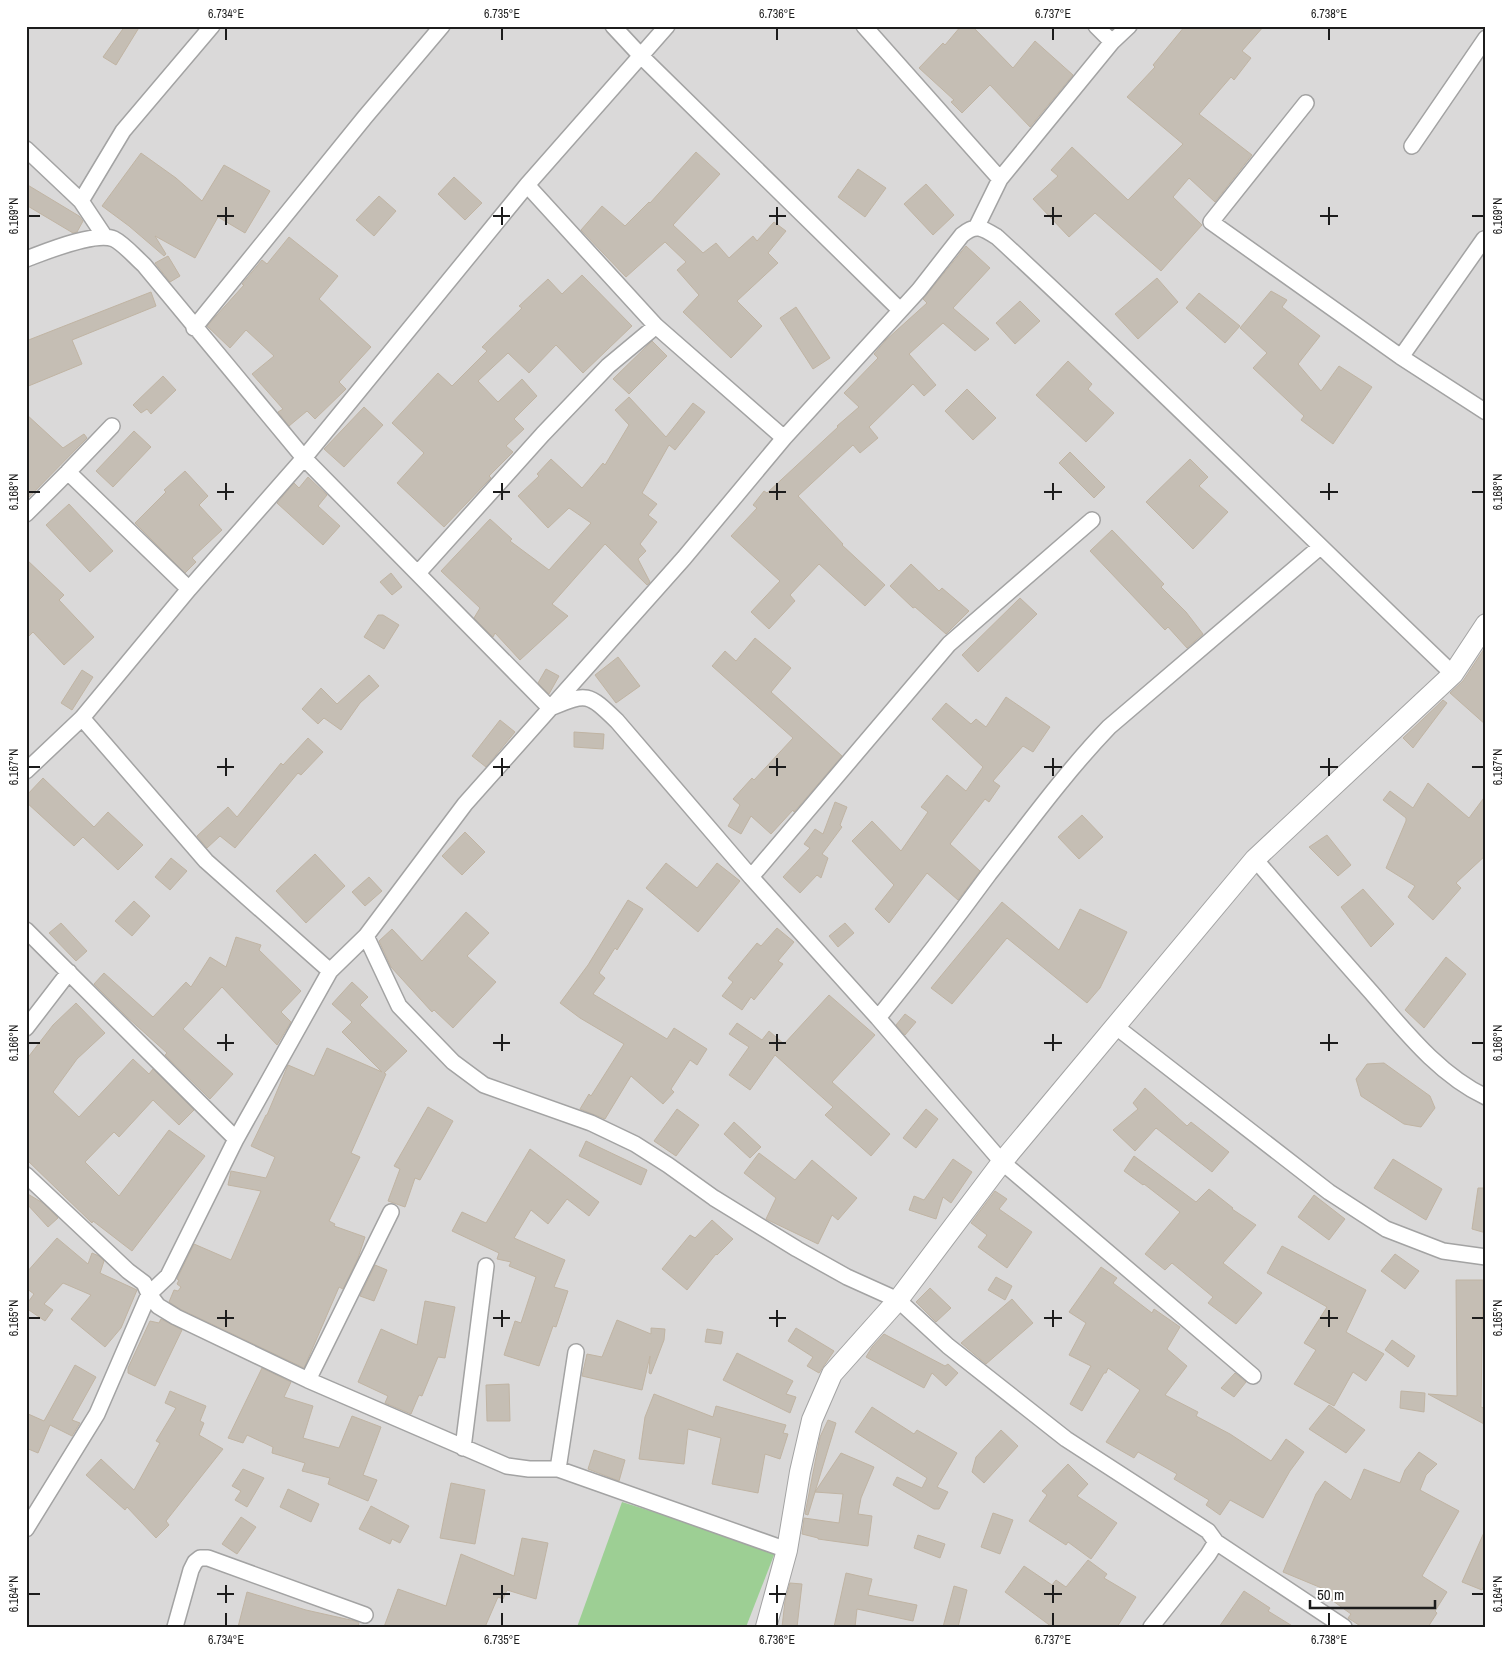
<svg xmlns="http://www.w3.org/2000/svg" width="1512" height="1653" font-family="'Archivo Narrow',sans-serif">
<rect width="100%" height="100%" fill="#eeebe1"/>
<!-- residential -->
<path fill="#dad9d9" d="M26,26H1486V1627H26Z"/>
<!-- forest -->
<path fill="#9dcf94" d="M622,1502L776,1550L746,1627H577Z"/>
<!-- building -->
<path fill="#c5beb4" stroke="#c0b4a3" d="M125,26H140L116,65L103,57Z
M961,26H972L1013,68L1035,41L1073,75L1030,127L990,85L962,113L951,102L954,100L919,68L943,43L945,45Z
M1185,26H1264L1242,51L1251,58L1234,80L1231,77L1199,114L1252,155L1215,202L1189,178L1173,197L1202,225L1161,271L1095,213L1069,237L1033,199L1058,176L1051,170L1072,147L1128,200L1183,144L1127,97L1155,67L1153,65Z
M696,152L720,174L673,225L703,253L716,243L729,258L753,236L757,241L774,222L786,231L768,253L778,263L737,301L762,326L731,358L683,312L699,295L677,270L686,262L665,242L626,277L581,230L602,206L625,226L649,202L650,203Z
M141,153L176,178L202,201L224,165L270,191L245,233L218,217L195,258L155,236L166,254L164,256L129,226L102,206Z
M858,169L886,188L865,217L838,197Z
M454,177L482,203L465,220L438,194Z
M26,184L79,216L83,221L77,232L73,233L26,205Z
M926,184L954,215L933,235L904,204Z
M379,196L396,211L374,236L356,220Z
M289,237L338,276L319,299L371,347L339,382L346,389L315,419L307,411L289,426L278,412L283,409L252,374L274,356L246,330L230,348L207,326L244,285L242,284L262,260L267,264Z
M966,246L990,268L953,308L989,339L975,351L943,323L909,354L936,385L924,396L913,384L869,427L878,438L860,453L853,445L798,496L843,544L842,545L885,585L865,606L819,564L790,595L795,601L769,629L751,612L780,581L731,536L757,508L753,505L764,491L767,493L838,427L837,426L859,407L844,393L878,358L874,354L886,340L927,303L923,299Z
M168,256L180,276L170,282L155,263Z
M582,275L632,326L583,373L556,345L529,373L508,353L478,381L498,402L522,379L537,396L514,419L524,429L506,446L513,452L489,476L491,478L486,483L444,527L397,483L424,453L392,423L438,373L452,386L487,351L482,347L522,308L519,306L548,279L562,294Z
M1157,278L1178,302L1138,339L1115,314Z
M1271,291L1287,300L1282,307L1320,336L1298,364L1321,391L1339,366L1372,387L1333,444L1301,420L1304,416L1253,368L1267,353L1240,328Z
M151,292L156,306L72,340L82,364L26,387V341Z
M1199,293L1240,326L1225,343L1186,308Z
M1020,301L1040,321L1015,344L996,323Z
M796,307L830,358L813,369L780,318Z
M652,341L667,356L629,394L613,379Z
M1068,361L1092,384L1088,389L1114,413L1086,442L1036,395Z
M163,376L176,390L151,414L147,409L141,413L133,405Z
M967,389L996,418L973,440L945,411Z
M629,397L666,437L693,403L705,412L675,450L669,445L642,493L657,504L648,515L657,522L640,544L646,551L638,559L650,582L647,585L605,544L552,604L568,616L520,660L495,633L493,637L474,618L480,608L441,571L490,519L512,539L510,541L549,570L591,523L569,508L548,528L518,496L539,476L537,474L551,459L582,488L603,463L605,465L629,425L615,410Z
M364,407L383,425L344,467L324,449Z
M26,414L63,448L84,434L87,438L26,500Z
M134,431L151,447L113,487L96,471Z
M1070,452L1105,487L1094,498L1059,463Z
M1190,459L1208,477L1199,486L1228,512L1193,549L1146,502Z
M185,471L208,496L199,505L222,530L192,558L196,562L185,573L135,523L166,492L164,490Z
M308,477L327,495L318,506L340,526L323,545L277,503L294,483L299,488Z
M69,504L113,551L90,572L46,525Z
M1112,530L1164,584L1161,587L1186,612L1203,634L1187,648L1168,627L1165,630L1090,551Z
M26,559L64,595L59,600L94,637L64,665L33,632L26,639Z
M911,564L939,591L942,588L969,611L946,634L915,607L913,608L890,586Z
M391,573L402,587L392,595L380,582Z
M1020,598L1037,614L978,672L962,655Z
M378,615H383L399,625L384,649L364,637Z
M755,638L791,668L771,692L842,756L794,812L793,810L771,834L751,816L741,834L728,826L740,805L733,799L752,778L754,780L793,738L712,666L725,651L736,661Z
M1486,646V725L1450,693L1463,681Z
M618,657L640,686L616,703L595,675Z
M546,669L559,676L549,694L538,683Z
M82,670L93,677L72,710L61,703Z
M369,675L379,686L360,703L341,730L324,718L318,724L302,709L321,688L337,704Z
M1006,697L1050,727L1033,752L1023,746L993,781L1000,786L989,802L985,799L950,844L980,871L958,900L927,873L889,923L875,909L894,885L852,841L872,821L901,851L928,812L921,807L947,775L966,791L983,767L932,719L946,703L971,724L976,719L986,727Z
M1443,700L1447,703L1413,748L1403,738Z
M500,720L515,732L486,767L472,756Z
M574,732L604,734L603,749L574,747Z
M308,738L323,752L301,775L298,773L235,848L220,836L207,848L197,836L228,807L237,817L281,763L283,765Z
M43,778L94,827L108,812L143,845L118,870L83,837L74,846L26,802V796Z
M1428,783L1469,818L1486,795V855L1456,883L1461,888L1433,920L1408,897L1415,886L1386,868L1406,821V818L1383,800L1390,791L1413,808Z
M835,802L847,807L840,825L842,827L822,854L828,858L821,878L817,875L800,893L783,877L810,848L804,844L815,829L823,834Z
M1082,815L1103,837L1079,859L1058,837Z
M465,832L485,852L462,875L442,856Z
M1327,835L1351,865L1338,876L1309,847Z
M315,854L345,886L306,923L276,891Z
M171,858L187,871L170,890L155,877Z
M666,863L697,888L717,863L740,881L698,932L646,888Z
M369,877L382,891L365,906L352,892Z
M1363,889L1394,924L1371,947L1341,907Z
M628,900L643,909L617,950L615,948L599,973L605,978L593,994L667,1039L674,1028L707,1049L697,1065L690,1060L671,1089L674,1092L663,1104L631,1076L605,1119L580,1109L589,1094L591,1096L624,1044L580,1018L560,1003L588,965Z
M134,901L150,916L132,936L115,921Z
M1002,902L1059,950L1080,909L1127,932L1100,988L1087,1003L1007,938L952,1004L931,988Z
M466,912L489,933L467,956L496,982L453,1028L434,1010L432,1012L391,967L379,941L392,929L422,961Z
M61,923L87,951L76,961L49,933Z
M845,923L854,933L838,947L829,936Z
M777,928L794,942L778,961L783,964L754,1000L751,997L742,1010L722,996L733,982L728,978L757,943L761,946Z
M236,937L261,945L259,950L301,991L281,1012L291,1022L277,1045L222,987L183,1029L233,1074L210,1099L165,1055L167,1053L127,1017L94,984L104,973L153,1017L186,982L191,987L210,957L226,967Z
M1446,957L1466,974L1424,1028L1405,1010Z
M352,982L368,997L360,1005L407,1051L384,1073L386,1074L351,1153L360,1157L329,1221L335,1224L334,1226L365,1237L358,1258L343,1289L339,1287L304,1368L180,1309L169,1302L174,1290L178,1291L181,1287L177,1284L179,1280L177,1279L194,1244L231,1260L261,1191L228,1185L231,1171L266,1178L275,1157L251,1146L266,1115H267L288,1065L314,1076L327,1048L382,1072L342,1032L352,1022L332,1004Z
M829,995L875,1035L832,1082L890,1134L871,1156L825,1115L833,1107L775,1055L750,1090L729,1075L749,1047L729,1034L737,1023L762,1040L769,1031L784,1044Z
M76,1003L105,1033L77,1059L53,1092L79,1117L133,1059L149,1074L153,1069L194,1110L179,1125L153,1100L119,1137L114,1132L85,1162L119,1196L169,1130L205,1156L132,1251L93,1221L92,1223L26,1159V1060L53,1025Z
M905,1014L916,1022L905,1035L896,1025Z
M1384,1063L1430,1096L1435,1108L1421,1127L1404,1124L1361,1096L1356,1079L1367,1064Z
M1145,1088L1187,1126L1191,1122L1229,1152L1212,1172L1156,1128L1135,1151L1113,1130L1138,1109L1133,1103Z
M428,1107L453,1121L420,1180L415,1178L405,1207L388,1201L400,1169L394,1166Z
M677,1109L699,1125L676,1156L654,1141Z
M926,1109L938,1119L916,1148L903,1138Z
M734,1122L761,1147L750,1158L724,1134Z
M586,1141L647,1170L641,1185L579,1156Z
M530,1149L599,1202L589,1216L567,1199L548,1224L531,1210L514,1238L565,1260L554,1287L568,1291L556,1327L553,1326L539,1366L504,1355L515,1321L521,1323L536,1277L509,1266L511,1262L497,1259L499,1253L452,1231L462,1212L486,1223Z
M759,1153L795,1180L812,1160L857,1198L838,1220L832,1215L818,1244L766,1219L776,1198L744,1173Z
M1134,1156L1196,1202L1209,1189L1233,1208L1232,1209L1256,1225L1223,1263L1262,1293L1236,1324L1208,1303L1213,1297L1172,1263L1165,1270L1145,1254L1180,1212L1144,1184L1143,1185L1124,1171Z
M953,1159L972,1172L951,1203L943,1197L936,1219L909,1210L914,1196L924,1200Z
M1393,1159L1442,1189L1426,1220L1374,1188Z
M1478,1188H1486V1233L1472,1229Z
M995,1191L1007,1199L999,1209L1032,1232L1007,1268L978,1247L987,1235L971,1223Z
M26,1193L43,1203L58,1218L48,1227L26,1203Z
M1314,1195L1345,1219L1329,1240L1298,1217Z
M712,1220L733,1239L717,1255L716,1254L687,1290L662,1269L690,1235L695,1238Z
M57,1238L88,1264L92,1253L99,1256L104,1261L100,1273L137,1290L121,1328L105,1347L71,1319L91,1295L63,1283L44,1304L53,1310L45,1321L26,1308V1305L34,1294L26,1288V1273Z
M1282,1246L1366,1290L1346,1332L1384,1354L1366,1381L1353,1372L1334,1406L1294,1384L1316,1350L1304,1343L1327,1307L1267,1273Z
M1395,1254L1419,1271L1405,1289L1381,1271Z
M375,1265L387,1270L374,1301L360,1296Z
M1101,1267L1117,1278L1113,1283L1152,1313L1154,1309L1180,1327L1167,1349L1187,1366L1165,1395L1198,1412L1196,1416L1230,1434L1271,1461L1286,1439L1304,1452L1290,1471L1263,1518L1230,1500L1220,1515L1206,1505L1209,1500L1174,1479L1177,1474L1138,1452L1134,1458L1106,1442L1140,1390L1108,1368L1106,1373H1104L1082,1411L1070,1404L1091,1366L1069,1355L1086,1323L1069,1312Z
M996,1277L1012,1286L1005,1300L988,1290Z
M1456,1280H1483L1481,1407L1486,1409V1425L1428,1394L1457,1396Z
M930,1288L951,1308L936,1322L916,1302Z
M1012,1299L1033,1323L986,1364L961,1343Z
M425,1301L455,1307L445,1358L438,1357L422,1396L419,1395L411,1414L385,1403L388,1396L358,1382L381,1329L417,1345Z
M161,1319L182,1330L155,1386L128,1373V1368L150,1321L159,1323Z
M617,1320L651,1334V1328L665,1329L664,1340L651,1374L649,1373L650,1356L642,1390L582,1376L587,1354L602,1357Z
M796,1328L834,1351L819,1373L807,1366L813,1357L788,1341Z
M707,1329L723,1332L721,1344L705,1342Z
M884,1334L945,1366L948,1364L958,1373L946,1386L932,1373L924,1388L866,1357L872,1347Z
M1392,1340L1415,1356L1408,1367L1385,1350Z
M737,1353L793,1381L786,1394L796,1397L790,1413L723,1380Z
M75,1365L96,1377L72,1420L80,1423L72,1436L50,1425L38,1453L26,1448V1413L44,1421Z
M262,1368L291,1382L284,1397L313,1406L303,1438L339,1448L352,1416L381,1427L363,1475L377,1480L368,1501L328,1484L330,1478L302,1471L305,1463L272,1453L273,1447L247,1435L243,1443L228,1438Z
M1235,1373L1246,1382L1234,1397L1221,1388Z
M509,1384L510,1421H487L486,1385Z
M170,1391L206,1406L200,1421L204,1423L199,1435L223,1449L166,1521L169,1525L156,1538L127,1507L125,1510L86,1475L101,1459L134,1490L160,1443L156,1441L176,1408L165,1403Z
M1401,1391L1425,1393L1424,1412L1400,1408Z
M654,1394L713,1417L716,1406L786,1425L783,1433L788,1434L780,1459L765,1454L758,1493L712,1484L721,1438L688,1429L684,1464L639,1459L645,1417Z
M1329,1405L1365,1430L1346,1453L1309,1429Z
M872,1407L914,1434L917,1430L957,1453L937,1487L948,1492L939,1509H934L893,1485L897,1477L922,1488L927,1478L855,1432Z
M828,1420L836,1423L808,1515L805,1514L820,1437Z
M1001,1430L1018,1446L984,1483L972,1472L976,1457Z
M594,1450L625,1460L619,1481L588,1469Z
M1419,1452L1437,1464L1426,1475L1420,1490L1459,1511L1422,1576L1447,1592L1435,1611L1437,1613L1428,1627H1362L1348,1618L1351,1614L1322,1593L1324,1589L1283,1572L1316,1494L1325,1481L1351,1500L1364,1469L1400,1483L1405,1470Z
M841,1453L874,1467L861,1498L858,1514L872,1516L868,1546L818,1539V1538L802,1534L804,1518L839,1523L843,1494L815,1492Z
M1068,1464L1088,1484L1077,1496L1117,1523L1091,1559L1068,1542L1066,1545L1029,1521L1047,1495L1042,1491Z
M243,1469L264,1478L247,1507L235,1500L241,1491L232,1486Z
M451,1483L485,1490L475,1544L440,1538Z
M288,1489L319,1504L311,1522L280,1507Z
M371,1506L409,1526L400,1543L392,1539L390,1544L359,1529Z
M993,1513L1013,1520L1000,1554L981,1547Z
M241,1517L256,1527L237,1554L222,1544Z
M1486,1528V1581L1482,1590L1462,1582Z
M918,1535L945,1544L940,1558L914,1548Z
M522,1538L548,1543L536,1599L507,1590L503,1599L498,1597L485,1627H384L398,1589L446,1606L461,1554L514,1576Z
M1088,1560L1107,1574L1104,1578L1136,1597L1117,1627H1052L1005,1592L1024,1566L1052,1585L1056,1580L1066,1587Z
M846,1573L872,1579L868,1595L917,1605L913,1621L857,1609L855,1627H834Z
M790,1583L802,1584L797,1627H782L785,1601Z
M954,1586L967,1590L958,1627H943Z
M1244,1591L1270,1608L1268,1611L1294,1627H1219Z
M247,1592L306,1610L355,1621L359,1623L358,1627H238Z"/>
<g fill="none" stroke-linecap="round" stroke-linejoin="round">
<!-- minor casing -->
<g stroke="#a3a3a3" stroke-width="18">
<path id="minor" d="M613,26L641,56L900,310
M864,26L1000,179
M1096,26L1112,42
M1306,103L1211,222L1401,357L1486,412
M1412,146L1486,38
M26,149L81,201L105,237
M527,185L656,326L784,438
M81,201L123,131L212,26
M976,228L1000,179L1112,42L1129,26
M26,259C45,252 95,231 114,239C124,244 135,257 144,265L304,458L550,708C587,693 587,692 617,721L751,877L878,1018L1002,1162L1253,1376
M194,328L365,117L442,26
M1401,357L1484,239
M112,426L68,472L189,589
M26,514L68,472
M418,573L543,434L608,366L656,326
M82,718L206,861L330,971
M26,771L82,718L189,589L304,458L527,185L667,26
M1255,859C1293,904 1332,948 1371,992C1404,1030 1439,1075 1486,1097
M751,877L949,644L1092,520
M26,930L236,1139
M366,936L399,1006L453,1062L484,1085L591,1123L635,1144L668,1165L714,1198L797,1249L847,1277L898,1300L948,1346L1066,1439L1208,1531L1216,1542L1344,1627
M878,1018C916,971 953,923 989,874C1028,824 1065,773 1109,727L1320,547
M1115,1026L1329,1192L1386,1229L1443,1251L1486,1257
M26,1028L69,972
M26,1175L128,1271L144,1283L149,1294L168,1276L236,1139L330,971L366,936L465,804L684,558L784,438L919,290L962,235C976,223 983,228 997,237C1152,380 1301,529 1453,674
M308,1380L391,1212
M463,1448L486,1266
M558,1469L576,1352
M26,1529L97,1414L149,1294L158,1306L176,1317L308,1380L507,1466L529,1469H558L787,1550
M175,1627L191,1570L195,1562L200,1558H208L365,1615
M1151,1627L1208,1555L1216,1542"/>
</g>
<!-- tertiary casing -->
<g stroke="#a3a3a3" stroke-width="22">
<path id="tertiary" d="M766,1627L787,1550L800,1472L812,1420L832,1374L898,1300L1002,1162L1255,859L1453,674L1486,624"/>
</g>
<!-- minor -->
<use href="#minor" stroke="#fff" stroke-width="15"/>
<!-- tertiary -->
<use href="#tertiary" stroke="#fff" stroke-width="20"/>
</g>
<!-- ticks -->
<path fill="none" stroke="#1c1c1c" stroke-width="2" d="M226,28V40M502,28V40M777,28V40M1053,28V40M1329,28V40M226,207V225M502,207V225M777,207V225M1053,207V225M1329,207V225M28,216H40M217,216H234M493,216H510M769,216H786M1044,216H1062M1320,216H1338M1472,216H1484M226,483V500M502,483V500M777,483V500M1053,483V500M1329,483V500M28,492H40M217,492H234M493,492H510M769,492H786M1044,492H1062M1320,492H1338M1472,492H1484M226,758V776M502,758V776M777,758V776M1053,758V776M1329,758V776M28,767H40M217,767H234M493,767H510M769,767H786M1044,767H1062M1320,767H1338M1472,767H1484M226,1034V1051M502,1034V1051M777,1034V1051M1053,1034V1051M1329,1034V1051M28,1043H40M217,1043H234M493,1043H510M769,1043H786M1044,1043H1062M1320,1043H1338M1472,1043H1484M226,1310V1327M502,1310V1327M777,1310V1327M1053,1310V1327M1329,1310V1327M28,1318H40M217,1318H234M493,1318H510M769,1318H786M1044,1318H1062M1320,1318H1338M1472,1318H1484M226,1585V1603M502,1585V1603M777,1585V1603M1053,1585V1603M28,1594H40M217,1594H234M493,1594H510M769,1594H786M1044,1594H1062M1472,1594H1484M226,1613V1626M502,1613V1626M777,1613V1626M1053,1613V1626M1329,1613V1626"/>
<!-- border -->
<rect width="1512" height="1653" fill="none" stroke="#ffffff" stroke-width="55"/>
<!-- scale -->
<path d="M1310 1600v8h125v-8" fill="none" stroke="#1c1c1c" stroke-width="2.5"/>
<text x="1317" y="1600" font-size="15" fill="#1c1c1c" stroke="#ffffff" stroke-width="4" paint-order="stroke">50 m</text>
<rect x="28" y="28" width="1456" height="1598" fill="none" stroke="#1c1c1c" stroke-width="2"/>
<g font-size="12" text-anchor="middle" fill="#1c1c1c">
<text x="226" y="18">6.734°E</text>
<text x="502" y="18">6.735°E</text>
<text x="777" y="18">6.736°E</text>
<text x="1053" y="18">6.737°E</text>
<text x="1329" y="18">6.738°E</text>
<text transform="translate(14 216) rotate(-90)" y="4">6.169°N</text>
<text transform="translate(1498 216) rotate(-90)" y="4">6.169°N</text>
<text transform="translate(14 492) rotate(-90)" y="4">6.168°N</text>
<text transform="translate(1498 492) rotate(-90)" y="4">6.168°N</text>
<text transform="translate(14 767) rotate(-90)" y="4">6.167°N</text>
<text transform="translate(1498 767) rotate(-90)" y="4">6.167°N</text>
<text transform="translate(14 1043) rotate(-90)" y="4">6.166°N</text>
<text transform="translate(1498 1043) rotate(-90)" y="4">6.166°N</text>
<text transform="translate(14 1318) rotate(-90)" y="4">6.165°N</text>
<text transform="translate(1498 1318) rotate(-90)" y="4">6.165°N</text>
<text transform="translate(14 1594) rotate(-90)" y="4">6.164°N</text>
<text transform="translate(1498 1594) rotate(-90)" y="4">6.164°N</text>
<text x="226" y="1644">6.734°E</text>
<text x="502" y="1644">6.735°E</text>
<text x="777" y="1644">6.736°E</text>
<text x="1053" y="1644">6.737°E</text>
<text x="1329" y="1644">6.738°E</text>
</g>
</svg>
